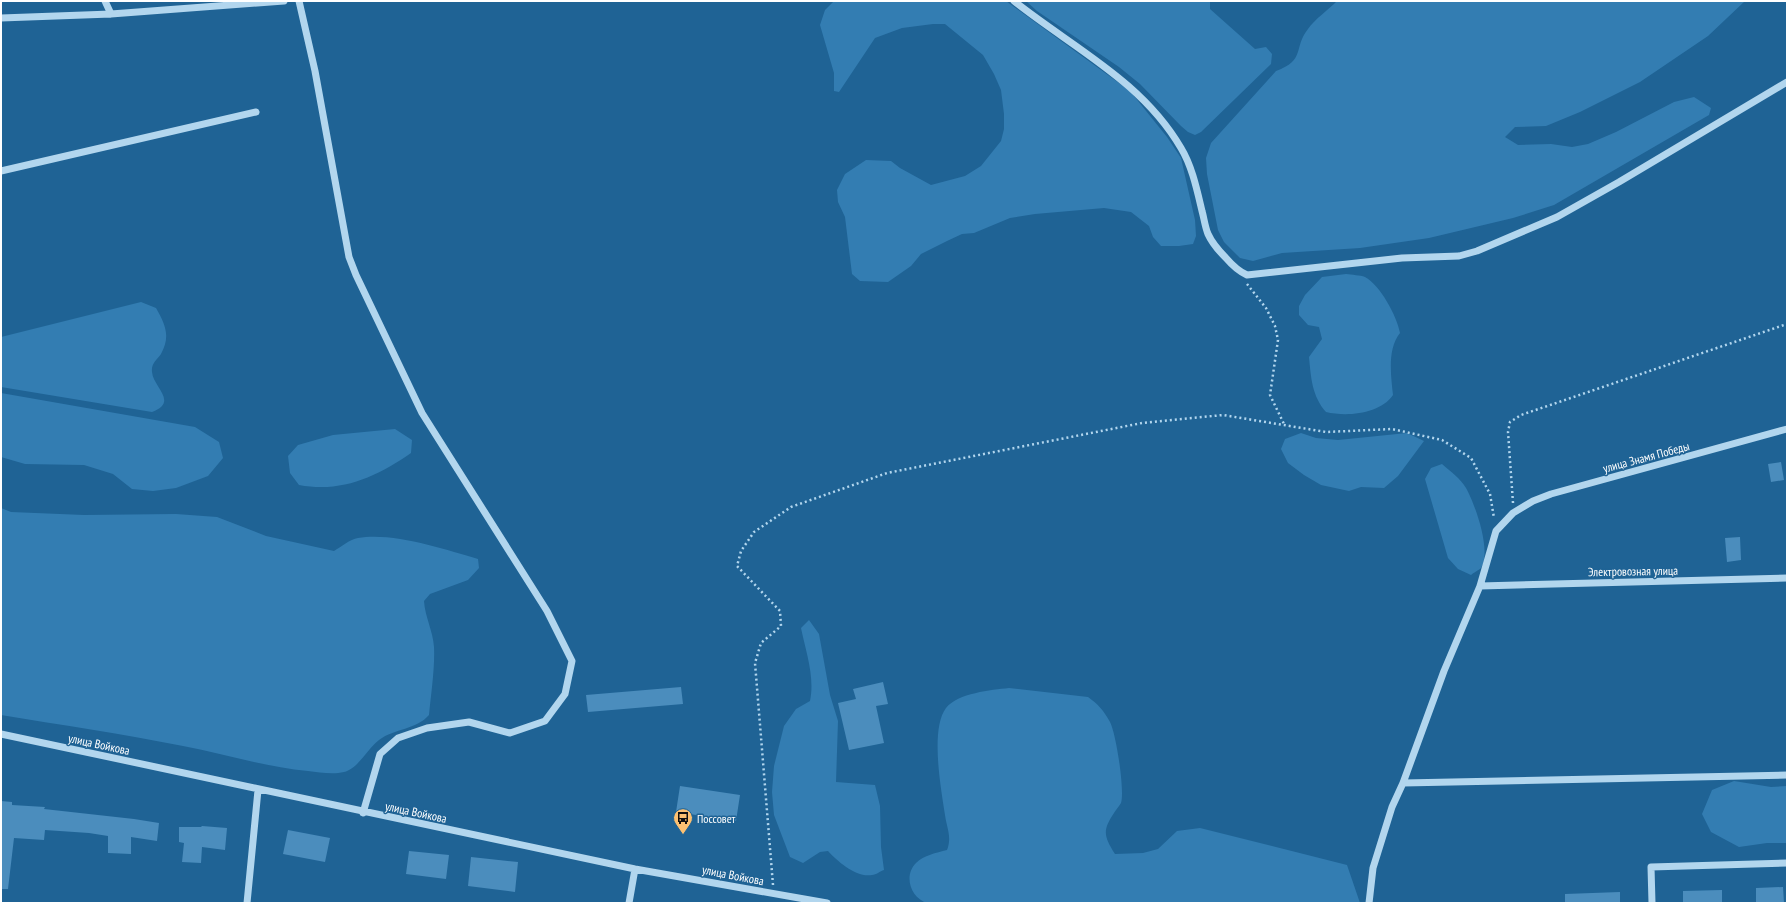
<svg xmlns="http://www.w3.org/2000/svg" width="1788" height="904" font-family="'PT Sans Narrow',sans-serif">
<rect width="100%" height="100%" fill="#1f6395"/>
<!-- green -->
<path fill="#337db2" d="M834,1H1006L1130,91L1167,137L1181,158L1195,220L1196,236L1193,244L1179,246H1161L1153,237L1149,226L1131,212L1104,208L1035,214L1010,218L974,233L962,234L947,241L921,254L911,266L888,282L860,281L852,274L845,217L838,202L837,190L845,174L866,160L891,161L900,168L931,185L965,176L981,166L1001,141L1004,129V114L1001,90L994,74L983,55L945,24H933L902,28L875,38L839,92L834,91V73L820,25L825,10Z
M1026,1H1210V9L1255,49L1266,47L1272,54L1271,64L1201,132L1195,135L1188,132L1181,126L1140,84L1119,67L1037,11Z
M1337,1H1745L1708,36L1640,82L1580,112L1546,126L1515,127L1505,137L1518,145L1551,144L1572,147L1588,144L1616,132L1674,102L1694,97L1711,108L1709,115L1554,205L1513,218L1429,238L1360,248L1282,253L1253,261L1240,258L1224,242L1218,230L1207,174L1206,158L1211,143L1276,71C1306,60 1293,48 1308,29C1315,19 1328,10 1337,1Z
M1346,274C1352,275 1360,275 1365,277C1380,285 1397,316 1400,333C1387,349 1391,376 1393,395C1380,414 1347,417 1326,412C1312,396 1311,378 1309,357L1322,339L1319,327L1308,325L1299,315V306L1305,295L1322,277Z
M141,302L156,308C165,324 171,336 161,354C157,360 151,363 152,372C153,387 179,402 152,412L1,387V337Z
M1,393L195,427L219,442L223,458L208,476L176,488L153,491L132,489L113,474L84,465L25,464L1,457Z
M395,429L412,440L411,453C376,477 342,493 299,485L290,473L288,456L298,445L333,435Z
M1301,433L1316,438L1338,440L1407,433L1424,441L1398,476L1384,488L1361,487L1349,491L1321,485L1304,475L1288,463L1281,449L1285,439Z
M1442,464C1450,471 1461,479 1466,488C1475,504 1492,551 1481,568C1479,570 1473,573 1471,575L1458,569L1448,558L1425,479L1431,468Z
M1,508L11,512L84,515L176,514L217,517L266,536L334,551C341,547 350,539 358,538C393,532 444,549 478,559L479,568L468,580L430,594L424,601C425,617 433,631 434,647C435,668 431,694 429,715C416,730 395,728 379,740C367,749 358,769 344,772C332,775 319,772 308,771C265,767 225,754 183,746C123,734 62,725 1,715Z
M809,620L819,634L830,695L838,721L836,782L875,785L880,806L881,847L884,870C880,871 876,875 872,875C857,878 838,862 828,851L820,852L803,863L790,857L774,815L772,792L774,766L784,726L796,709L810,701C815,677 806,652 801,628Z
M1009,688L1088,697C1098,704 1104,711 1110,722C1116,733 1125,791 1121,803C1119,806 1116,810 1114,813C1102,831 1104,836 1115,854L1143,853L1158,849L1177,831L1200,828L1347,865L1360,903H927C911,898 903,876 916,863C924,855 936,853 947,850C952,837 947,829 945,815C941,789 930,729 946,708C958,693 991,690 1009,688Z
M1734,781L1771,787L1787,786V843H1767L1739,847L1711,832L1702,814L1712,790Z"/>
<!-- building -->
<path fill="#4b8dbd" d="M1781,462L1784,480L1771,482L1768,464Z
M1740,537L1741,560L1727,562L1725,538Z
M883,682L888,704L876,706L884,743L849,750L838,703L856,699L853,689Z
M681,687L683,704L588,712L586,695Z
M680,786L740,795L736,821L676,812Z
M1,801L12,802V805L45,807L44,809L134,819L159,823L157,841L131,837V854L108,853V836L89,833L45,830L44,840L14,838L8,889H1Z
M202,826L227,828L225,850L202,847L201,863L182,862L184,843L179,842V827H201Z
M288,830L330,838L325,862L283,854Z
M409,851L449,855L446,879L406,874Z
M471,857L518,862L515,892L468,886Z
M1783,887L1784,903H1756V888Z
M1722,890V903H1683V891Z
M1620,892V903H1565V894Z"/>
<g fill="none" stroke-linecap="round" stroke-linejoin="round">
<!-- path -->
<path stroke="#b2d6ee" stroke-width="2.5" stroke-dasharray="2 3" stroke-linecap="butt" d="M1247,284L1266,308L1275,326L1278,340L1270,395L1284,424
M1513,503L1508,432L1510,422L1521,415L1787,324
M773,885L755,663L761,643L781,626L780,611L737,566L741,551L754,532L791,507L887,473L1142,423L1223,415L1326,432L1392,429L1442,440L1471,458L1490,494L1494,518"/>
<!-- minor -->
<path stroke="#b2d6ee" stroke-width="7" d="M105,1L111,14
M299,1L315,71L349,257L356,275L422,413L547,611L572,661L565,694L545,721L510,733L469,722L427,728L398,738L380,754L363,813
M1014,1C1073,48 1142,81 1181,148C1192,166 1197,190 1202,211C1204,218 1205,227 1208,234C1212,243 1219,251 1226,258C1232,265 1238,271 1247,275L1402,258L1459,256L1477,251L1557,217L1619,182L1787,82
M1,18L111,14L284,1
M1,171L256,112
M1480,586L1787,578
M1,734L635,869L827,903
M1403,783L1787,775
M247,903L258,790
M629,903L635,869
M1369,903L1373,868L1392,807L1403,783L1444,671L1480,586L1496,531L1513,513L1533,501L1551,494L1787,429
M1652,903L1651,867L1787,863"/>
</g>
<!-- icons -->
<defs>
<g id="bus-pin" transform="scale(1)"><path d="M0 17L-7.5 6A9.5 9.5 0 1 1 7.5 6Z" fill="#fcc172" stroke="#1f6395"/><path d="M-5-6H5V4H4V6H2V4H-2V6H-4V4H-5ZM-3.5-4V0h7V-4ZM-3.5 1.2v1.5H-2V1.2ZM2 1.2v1.5H3.5V1.2Z" fill="#111"/></g>
</defs>
<g fill-rule="evenodd">
<use href="#bus-pin" x="683" y="818"/>
</g>
<g text-anchor="middle" dominant-baseline="central" stroke-width="3" stroke-linejoin="round" paint-order="stroke">
<!-- street labels -->
<g font-size="12" fill="#fff" stroke="#1f6395">
<text transform="translate(1646 457) rotate(-15)">улица Знамя Победы</text>
<text transform="translate(1633 571) rotate(-1)">Электровозная улица</text>
<text transform="translate(99 744) rotate(12)">улица Войкова</text>
<text transform="translate(416 812) rotate(12)">улица Войкова</text>
<text transform="translate(733 875) rotate(11)">улица Войкова</text>
</g>
<!-- poi labels -->
<g font-size="12" fill="#fff" stroke="#1f6395" text-anchor="start">
<text x="697" y="818">Поссовет</text>
</g>
</g>
<!-- border -->
<rect width="1788" height="904" fill="none" stroke="#ffffff" stroke-width="4"/>
</svg>
